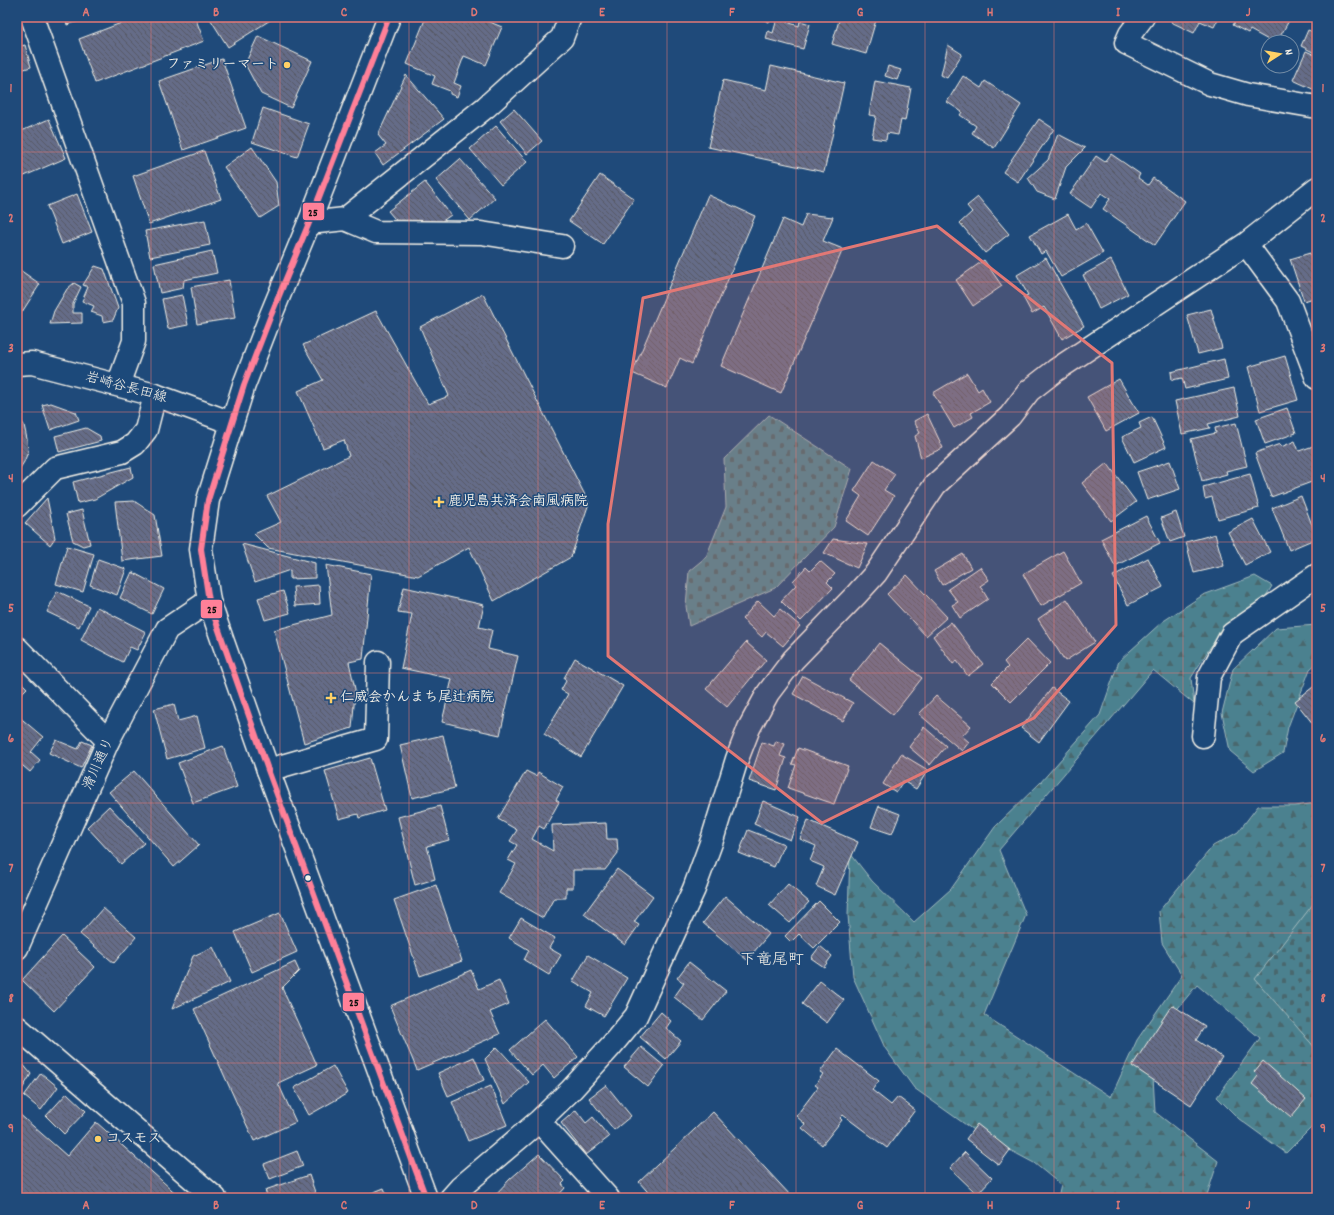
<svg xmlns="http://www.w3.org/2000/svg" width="1334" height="1215" font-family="Dekko,'Klee One',sans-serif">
<defs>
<pattern id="forest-firs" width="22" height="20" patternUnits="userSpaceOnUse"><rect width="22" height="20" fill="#4b818f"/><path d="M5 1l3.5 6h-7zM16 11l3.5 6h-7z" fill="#4a676e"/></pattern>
<pattern id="cemetery-stones" width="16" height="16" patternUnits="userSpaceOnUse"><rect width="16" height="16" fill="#4b818f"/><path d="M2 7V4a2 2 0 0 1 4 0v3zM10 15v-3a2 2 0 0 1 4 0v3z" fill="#4a676e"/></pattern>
<pattern id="building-back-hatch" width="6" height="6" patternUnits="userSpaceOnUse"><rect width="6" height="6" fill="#656c88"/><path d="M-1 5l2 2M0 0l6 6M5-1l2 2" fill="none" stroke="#565864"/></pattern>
</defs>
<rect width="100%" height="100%" fill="#1f4a7a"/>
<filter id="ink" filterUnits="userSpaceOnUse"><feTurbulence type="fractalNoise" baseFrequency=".025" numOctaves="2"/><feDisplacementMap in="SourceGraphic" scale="8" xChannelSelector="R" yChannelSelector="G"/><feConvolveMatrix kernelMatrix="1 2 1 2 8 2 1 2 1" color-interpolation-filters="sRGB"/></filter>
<g filter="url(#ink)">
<!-- forest -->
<path fill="url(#forest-firs)" stroke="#a0b9bc" d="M1255,576L1272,586L1261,604L1234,621L1211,646L1191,678L1194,704L1153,670L999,850L1026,915L984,1015L1111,1097L1137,1040L1182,975L1162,943L1159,911L1213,846L1238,832L1258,806H1295L1317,803V899L1256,979L1317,1050V1122L1286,1153L1239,1119L1217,1097L1260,1038L1197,985L1151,1041L1155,1112L1218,1161L1206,1198H1058L1061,1185L1034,1163L976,1132L914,1088L885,1048L853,977L848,915L850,853L872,881L914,922L951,889L995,827L1040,783L1100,715L1119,661L1162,622L1203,595Z
M1317,625V663L1310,669L1288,727L1283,753L1254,771L1230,751L1222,713L1233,669L1276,628Z"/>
<!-- cemetery -->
<path fill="url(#cemetery-stones)" stroke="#a0b9bc" d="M769,415L852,469L834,527L775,588L689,626L686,606L689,571L706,557L726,507L724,459Z
M1317,899V1050L1255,979Z"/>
<!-- building -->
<path fill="url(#building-back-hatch)" stroke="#f4f1e8" d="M65,17H91L67,25Z
M137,17H195L204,41L95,83L79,39Z
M209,17H275L228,47Z
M426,17H480V18L502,27L486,65L464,56L454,83L461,86L457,97L450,94V91L432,84L435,76L407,64Z
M757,17H772L769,22Z
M840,17H865L876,20L866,54L832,44Z
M1173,17H1219L1214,27L1200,21L1194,33L1171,22Z
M1238,17H1291L1277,42H1272L1250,30L1248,33L1233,25Z
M777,19L799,26L800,21L810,24L803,49L766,39L768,31L773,33Z
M1308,30L1317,34V54L1301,46Z
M258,36L312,61L291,108L261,94L245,64Z
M25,45L31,67L17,71V47Z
M948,45L962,54L947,78L941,75Z
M1306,51L1317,56V85L1315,90L1293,80Z
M222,59L246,128L183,150L159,81Z
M771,66L844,83L824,172L708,147L723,80L766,90Z
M888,66L901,70L897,80L885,76Z
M406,75L444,119L383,165L375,153L386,145L378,135Z
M963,76L981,88L985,81L1021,105L994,148L972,133L976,126L960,115L962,112L947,102Z
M875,81L911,88L905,121L901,120L898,135L887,133L886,140L872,138L876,116L869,115Z
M263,108L309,124L297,157L252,142Z
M514,109L542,141L527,154L500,121Z
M49,119L66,158L22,177L17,164V155L22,152L17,140V133Z
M1039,119L1054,129L1018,182L1003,172Z
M496,126L527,162L501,185L470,149Z
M1058,134L1085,148L1066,167L1055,199L1037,192L1028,178L1048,160Z
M252,147L276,182L279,206L260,218L224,167Z
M204,151L221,199L149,224L133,176Z
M1111,154L1140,174L1138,178L1148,185L1153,178L1185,201L1155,245L1103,209L1110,199L1101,193L1091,208L1070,194L1096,156L1105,162Z
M460,159L495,198L470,220L436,180Z
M600,175L634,199L603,244L569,221Z
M425,182L451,215L438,224L400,225L388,211Z
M77,194L92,232L62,244L47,206Z
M708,195L755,216L692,364L680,358L667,388L632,373Z
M978,197L1009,234L985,253L960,223L972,212L967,206Z
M806,214L833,217L823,241L843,249L781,393L721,366L783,219L801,227Z
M1068,214L1076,229L1086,223L1103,253L1061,277L1046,251L1041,254L1030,235Z
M205,220L210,245L150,257L145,231Z
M212,251L217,273L184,280L183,288L160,293L154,264Z
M1310,253L1317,273V297L1304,301L1290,259Z
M1046,258L1084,326L1062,339L1044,307L1032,314L1023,297L1028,295L1017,275Z
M984,260L1002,286L973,306L956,280Z
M1111,260L1128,294L1099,309L1083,275Z
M95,266L104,269L118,308L113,320L103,322L102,316L91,312L94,306L82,301L88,287L83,285Z
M17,268L40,284L22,312L17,309Z
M229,280L235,318L197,324L191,287Z
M74,283L81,287L73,304V313H82V323L50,324L54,311L67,289Z
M483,294L589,503L571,557L494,601L469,547L418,576L268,548L254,534L281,522L267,496L349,456L344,440L323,448L298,391L323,380L303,345L376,311L428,404L449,396L420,327Z
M182,295L188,325L168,329L162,299Z
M1211,309L1222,348L1198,354L1187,315Z
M1285,356L1298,400L1260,411L1248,367Z
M1224,359L1228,379L1185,389L1182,378L1172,380L1171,372Z
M967,373L978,391L982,388L990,402L971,413L973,417L954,428L933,393Z
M1119,379L1139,413L1106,431L1087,397Z
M1234,388L1240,416L1208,424L1210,428L1182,434L1175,401Z
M51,403L76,412L79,420L50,430L42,405Z
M1287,408L1296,433L1265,444L1256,419Z
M927,414L943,448L921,458L915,436L920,433L914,421Z
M17,415L24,425L27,439L28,452L24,462L17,473Z
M1152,417L1166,447L1134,462L1122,437L1141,428L1139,423Z
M1236,423L1247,466L1226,471L1227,474L1202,481L1191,439L1216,433L1215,428Z
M86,428L100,436L101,441L59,452L55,436Z
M1295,441L1299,451L1316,445L1317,480L1271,497L1255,453L1280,444L1281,447Z
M874,460L895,474L884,490L894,496L868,536L846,521L861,496L854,491Z
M1170,461L1180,489L1147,500L1137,472Z
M1107,463L1136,502L1111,521L1082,483Z
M131,467L133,477L95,499L78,503L73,482Z
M1250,474L1259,508L1218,519L1212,497L1205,499L1203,487Z
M1301,496L1317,538L1289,550L1272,508Z
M47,498L55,538L50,545L25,523Z
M134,501L155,515L162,556L122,561L115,502Z
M82,510L90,544L83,546L73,541L66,514Z
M1176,512L1184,537L1170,542L1161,518Z
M1146,516L1160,543L1115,566L1101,539Z
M1253,519L1270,552L1245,565L1228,532Z
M1215,534L1224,566L1194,573L1186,542Z
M833,539L868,544L857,568L824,553Z
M242,544L315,563V578L290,579V570L255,582Z
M67,546L94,554L83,592L56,584Z
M1063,551L1081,583L1041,606L1023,574Z
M963,554L971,568L942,585L934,571Z
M1148,558L1163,587L1128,605L1113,576Z
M98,559L126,569L117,595L90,585Z
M820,561L835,574L827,582L833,588L801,621L781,601L796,585L793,581L806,567L810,571Z
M326,565L371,574L363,659L349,662L355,689L354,705L352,728L304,743L274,630L332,615Z
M980,567L989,580L980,586L988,599L960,618L952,605L958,602L948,589Z
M132,572L164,589L152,614L120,598Z
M907,575L947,617L926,636L887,594Z
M319,585L320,604L295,606L293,587Z
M404,587L484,605L479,627L492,630L488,649L518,656L500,735L442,722L452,679L401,668L412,614L398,612Z
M57,591L89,606L79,627L47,612Z
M283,591L290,613L265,620L258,598Z
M1067,599L1095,642L1065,661L1038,619Z
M758,601L774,616L780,609L800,626L783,646L766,632L762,637L742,619Z
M97,607L146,632L137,650L130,647L123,662L81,640Z
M951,622L983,664L968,676L957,661L953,664L933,636Z
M1027,639L1050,663L1011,702L992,683L1008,667L1004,662Z
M746,642L766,660L727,707L706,689Z
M879,643L922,678L893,715L849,680Z
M575,658L623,686L581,757L544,734L568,694L561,690L566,681L564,678Z
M803,676L853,703L843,721L793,694Z
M17,678L27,688L17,698Z
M1317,684V729L1295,701Z
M1052,688L1069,701L1039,742L1021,728Z
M936,696L971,726L962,736L969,742L962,751L919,714Z
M174,704L178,721L197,716L205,748L167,759L154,709Z
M17,715L43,737L31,752L40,760L30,772L17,761Z
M924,727L946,746L930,765L909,747Z
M443,735L455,788L412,798L400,745Z
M56,740L78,749L82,741L92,745L81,768L49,753Z
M776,741L785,744L780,756L786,758L776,790L749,781L762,742L774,746Z
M223,746L237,787L193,803L178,763Z
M798,748L848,766L834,804L788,788L796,765L792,764Z
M901,754L928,770L916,789L903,781L896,792L883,784Z
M370,758L385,810L359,818L358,814L339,819L325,771Z
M134,771L199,845L174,867L109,792Z
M526,771L536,776L538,772L563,787L556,800L559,802L544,829L539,826L532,839L553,851L552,825L606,823L607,839H617L618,853L605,870H573V888H566V898H554L543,918L499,893L516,864L508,860L517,845L510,841L517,830L498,819Z
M763,801L800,817L790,840L754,824Z
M109,806L144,843L121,864L87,827Z
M440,806L449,840L427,846L435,879L415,885L398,817Z
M879,806L900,814L892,834L871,827Z
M808,820L858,842L835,895L816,886L824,867L810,861L816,846L800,839Z
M748,830L784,844L774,867L739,853Z
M617,869L653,896L634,922L639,925L625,945L584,914Z
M788,884L809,902L790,923L769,905Z
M436,885L462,961L420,976L394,900Z
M725,896L769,934L747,960L703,923Z
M819,901L840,922L814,948L799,934L791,942L785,936Z
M103,908L136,937L114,963L80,934Z
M280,913L297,952L252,972L235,932Z
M521,918L555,938L549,948L561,955L549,975L524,960L529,950L509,938Z
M62,936L95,967L54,1011L22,980Z
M820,946L832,956L824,967L811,958Z
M213,947L230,982L172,1009L193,956Z
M588,955L627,978L604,1016L586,1006L593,993L573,981Z
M295,962L299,971L282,988L317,1065L278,1083L296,1122L254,1141L194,1009Z
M689,962L726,991L703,1020L674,997L684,983L677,978Z
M471,970L479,989L499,980L509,1004L490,1012L500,1034L417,1070L390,1006Z
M820,981L844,1000L827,1023L802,1004Z
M1172,1005L1205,1026L1196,1040L1222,1057L1191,1105L1132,1066Z
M661,1012L671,1021L666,1028L681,1041L666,1059L640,1037Z
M545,1019L578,1057L554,1078L543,1065L532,1075L510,1050Z
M497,1047L529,1082L505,1104L485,1059Z
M641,1047L664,1066L648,1087L624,1067Z
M837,1049L879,1081L872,1090L891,1105L898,1097L915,1110L887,1148L843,1115L840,1118L842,1120L822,1145L802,1128L805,1124L796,1116L818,1087L815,1085L823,1074L820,1072Z
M17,1057L31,1074L17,1098Z
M474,1057L484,1080L448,1096L438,1073Z
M1263,1061L1306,1099L1291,1117L1252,1084L1258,1076L1254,1072Z
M333,1066L348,1093L309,1115L294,1088Z
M41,1073L58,1087L41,1110L24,1096Z
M606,1085L631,1116L614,1130L589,1098Z
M491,1086L507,1125L468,1141L452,1102Z
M67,1093L86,1111L64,1134L46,1116Z
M576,1110L586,1123L593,1117L609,1137L586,1155L561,1123Z
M17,1112L67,1156L96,1122L181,1198H17Z
M713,1112L792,1197L791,1198H653L639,1182Z
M977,1124L1010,1150L999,1165L966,1139Z
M297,1151L303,1166L270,1179L264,1164Z
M965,1152L992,1178L977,1194L950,1168Z
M539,1154L565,1181L562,1184L565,1188L556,1198L493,1197L510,1179Z
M309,1175L317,1198H268L265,1190Z
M384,1188L388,1198H365L364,1196Z
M490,1194L491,1198H476Z"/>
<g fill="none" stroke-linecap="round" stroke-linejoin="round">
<!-- street casing -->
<g stroke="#f4f1e8" stroke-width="25">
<path id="street" d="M32,17L134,303V341L118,385
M1143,17L1130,34L1126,43L1210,84L1248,95L1317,107
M345,219L376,232L481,233L562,246
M309,223L345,219L486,107L562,38L570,17
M1246,244L1288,301L1317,378
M17,506L55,468L122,452L135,444L146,430L155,395
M17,648L108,741
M1203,736L1209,677L1232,634L1317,575
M268,770L376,739L378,662
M17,1027L215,1198
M539,1121L608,1198
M451,1198L460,1188L539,1121L571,1090L611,1046L636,1016L694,889L712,840L737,759L749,728L768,693L793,660L856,595L876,573L935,485L1010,416L1029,391L1056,370L1246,244L1317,188"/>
</g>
<!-- secondary casing -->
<g stroke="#f4f1e8" stroke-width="25">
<path id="secondary" d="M389,17L309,223L271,315L244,385L208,500L201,549L209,601L222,639L268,770L426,1198
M17,364L32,363L155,395L232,423
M17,948L108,741L167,629L209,601"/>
</g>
<!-- street -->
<use href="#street" stroke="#1f4a7a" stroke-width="22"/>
<!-- secondary -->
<use href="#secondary" stroke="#1f4a7a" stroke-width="22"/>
<!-- bus-1 casing -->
<g stroke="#1f4a7a" stroke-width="9">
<path id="bus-1" d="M389,17L309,223L271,315L244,385L208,500L201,549L209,601L222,639L268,770L426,1198"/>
</g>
<!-- bus-1 -->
<use href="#bus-1" stroke="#ff8098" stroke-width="6"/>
</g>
</g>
<!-- marked area -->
<path fill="#e27875" fill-opacity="0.2" stroke="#e27875" stroke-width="3" stroke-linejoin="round" d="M937,226L1112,363L1116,625L1034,718L822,823L608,656V524L643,298Z"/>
<!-- grid -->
<path fill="none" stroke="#e27875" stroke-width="1" stroke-opacity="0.55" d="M151,17V1198M280,17V1198M409,17V1198M538,17V1198M667,17V1198M796,17V1198M925,17V1198M1054,17V1198M1183,17V1198M17,152H1317M17,282H1317M17,412H1317M17,542H1317M17,673H1317M17,803H1317M17,933H1317M17,1063H1317"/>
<!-- markers -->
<g fill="#ffd166" stroke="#1f4a7a" stroke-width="1.5">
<circle cx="287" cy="65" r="4"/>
<path d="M437 496h4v4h4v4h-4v4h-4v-4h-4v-4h4z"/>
<path d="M329 692h4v4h4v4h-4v4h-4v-4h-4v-4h4z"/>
<circle cx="98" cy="1139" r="4"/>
</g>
<circle fill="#f4f1e8" stroke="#1f4a7a" stroke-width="1.5" cx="308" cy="878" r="3.5"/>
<g text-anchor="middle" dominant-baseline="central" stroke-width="3" stroke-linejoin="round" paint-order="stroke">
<!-- poi labels -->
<g font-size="14" font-weight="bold" fill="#f4f1e8" stroke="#1f4a7a" text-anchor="start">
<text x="279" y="65" text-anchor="end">ファミリーマート</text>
<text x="448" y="502">鹿児島共済会南風病院</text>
<text x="340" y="698">仁威会かんまち尾辻病院</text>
<text x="106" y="1139">コスモス</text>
</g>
<!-- street labels -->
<g font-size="14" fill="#f4f1e8" stroke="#1f4a7a">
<text transform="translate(126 388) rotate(15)">岩崎谷長田線</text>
<text transform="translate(99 764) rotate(-66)">滑川通り</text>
</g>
<!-- quarter labels -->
<g font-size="16" fill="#f4f1e8" stroke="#1f4a7a">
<text x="772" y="960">下竜尾町</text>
</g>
</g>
<g stroke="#1f4a7a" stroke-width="1.5">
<rect x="302" y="202" width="23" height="19" rx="4" fill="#ff8098"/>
<rect x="200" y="599" width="23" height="20" rx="4" fill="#ff8098"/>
<rect x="342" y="992" width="23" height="20" rx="4" fill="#ff8098"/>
</g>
<g font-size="11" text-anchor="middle" font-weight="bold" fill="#111">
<text x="313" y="216">25</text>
<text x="212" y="613">25</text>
<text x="354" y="1006">25</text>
</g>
<!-- margin -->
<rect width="1334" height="1215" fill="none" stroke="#1f4a7a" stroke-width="44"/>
<!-- north arrow -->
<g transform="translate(1280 54) rotate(78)"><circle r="19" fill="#1f4a7a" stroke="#748da6"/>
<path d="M0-3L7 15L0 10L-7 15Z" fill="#ffd166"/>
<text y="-6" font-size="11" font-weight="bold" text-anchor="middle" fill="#f4f1e8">N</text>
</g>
<rect x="22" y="22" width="1290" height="1171" fill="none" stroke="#e27875" stroke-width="1.5"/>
<g font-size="13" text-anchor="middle" font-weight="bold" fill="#e27875">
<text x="86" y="16">A</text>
<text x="216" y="16">B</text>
<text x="344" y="16">C</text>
<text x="474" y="16">D</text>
<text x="602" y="16">E</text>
<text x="732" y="16">F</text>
<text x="860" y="16">G</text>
<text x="990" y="16">H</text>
<text x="1118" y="16">I</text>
<text x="1248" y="16">J</text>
<text x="11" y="92">1</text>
<text x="1323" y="92">1</text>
<text x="11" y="222">2</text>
<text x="1323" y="222">2</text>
<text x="11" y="352">3</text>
<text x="1323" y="352">3</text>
<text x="11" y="482">4</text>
<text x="1323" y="482">4</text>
<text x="11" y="612">5</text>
<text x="1323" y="612">5</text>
<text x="11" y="742">6</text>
<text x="1323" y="742">6</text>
<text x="11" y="872">7</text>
<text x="1323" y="872">7</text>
<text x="11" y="1002">8</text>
<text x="1323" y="1002">8</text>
<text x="11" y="1132">9</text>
<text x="1323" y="1132">9</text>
<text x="86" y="1209">A</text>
<text x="216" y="1209">B</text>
<text x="344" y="1209">C</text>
<text x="474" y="1209">D</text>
<text x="602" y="1209">E</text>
<text x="732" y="1209">F</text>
<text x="860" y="1209">G</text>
<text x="990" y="1209">H</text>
<text x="1118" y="1209">I</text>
<text x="1248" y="1209">J</text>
</g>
</svg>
